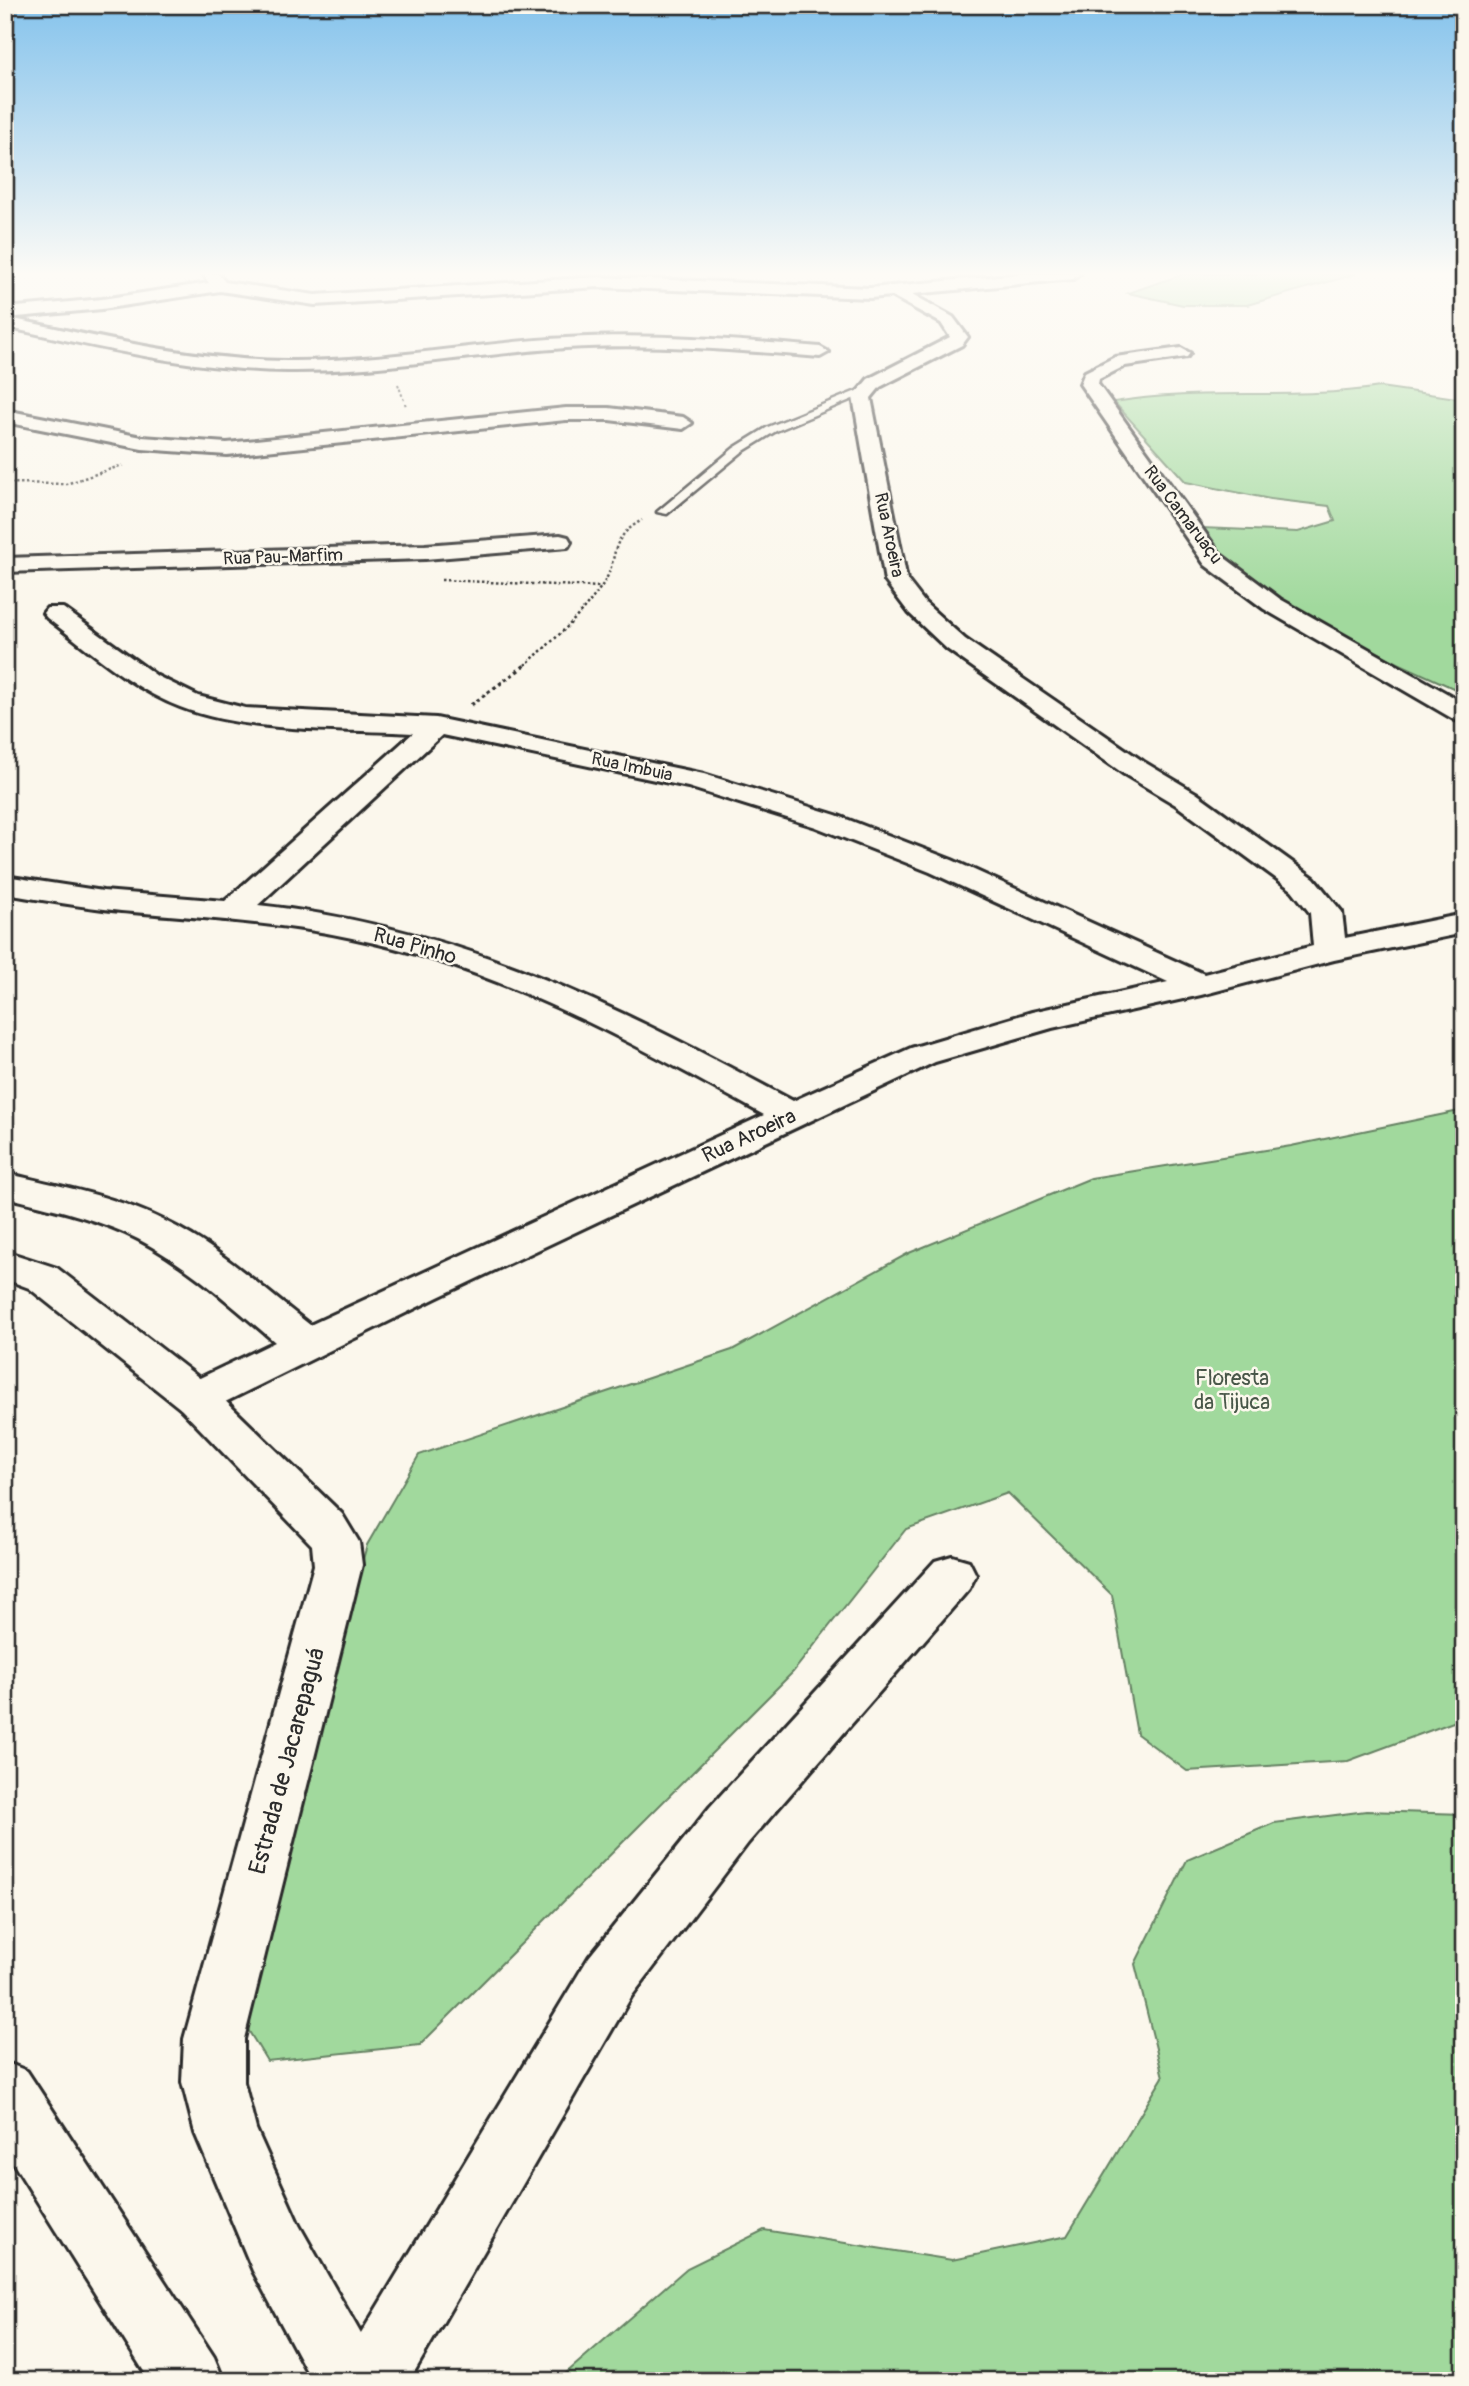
<svg xmlns="http://www.w3.org/2000/svg" width="1469" height="2386" font-family="Pangolin,sans-serif">
<rect width="100%" height="100%" fill="#fbf7ec"/>
<filter id="ink" filterUnits="userSpaceOnUse"><feTurbulence type="fractalNoise" baseFrequency=".0143" numOctaves="2"/><feDisplacementMap in="SourceGraphic" scale="14" xChannelSelector="R" yChannelSelector="G"/><feConvolveMatrix kernelMatrix="1 2 1 2 8 2 1 2 1" color-interpolation-filters="sRGB"/></filter>
<g filter="url(#ink)">
<!-- green -->
<path fill="#a1d99d" stroke="#668264" stroke-width="2" d="M1184,274H1356L1247,305H1183L1128,293Z
M1380,387L1464,399V693L1398,663L1302,613L1231,568L1203,528L1298,532L1335,521L1329,506L1270,499L1186,482L1114,402C1202,387 1292,401 1380,387Z
M1464,1110V1718L1348,1761L1187,1771L1137,1734L1112,1595L1008,1493L906,1529L793,1672L420,2045L267,2061L247,2028L308,1760L367,1545L419,1455L732,1350L909,1253L1091,1178L1291,1146Z
M1366,1811L1464,1814V2381H557L687,2268L764,2230L952,2260L1067,2236L1163,2077L1135,1964L1187,1860L1274,1823Z"/>
<g fill="none" stroke-linecap="round" stroke-linejoin="round">
<!-- service casing -->
<g stroke="#2b2b2b" stroke-width="5">
<path id="service" d="M864,388L869,391L867,393L776,431L742,452L667,514L657,512L734,448L768,427Z"/>
</g>
<!-- minor casing -->
<g stroke="#2b2b2b" stroke-width="6">
<path id="minor" d="M203,274H218L225,282L315,295L599,277L870,288L1020,274H1080L1073,279L912,294L953,317L968,337L962,345L880,387L871,398L907,580L925,603L965,639L1144,762L1196,793L1314,878L1342,912L1345,938L1464,914V933L1334,960L1201,995L1052,1028L935,1062L438,1297L211,1409L196,1414L181,1409L174,1398L181,1387L275,1342C231,1305 189,1266 138,1239C97,1218 50,1208 5,1197V1173C59,1186 116,1196 165,1221C219,1247 263,1289 310,1325L764,1115C633,1043 499,968 352,938C276,922 198,918 121,911C82,907 44,900 5,894V876L103,891L225,901L413,733C341,729 247,733 180,707C131,688 88,649 47,618L43,613L47,608H63L157,676L198,696L245,708L436,718L704,774L836,815L952,860L1204,974L1313,946L1310,913L1292,890L1176,805L1124,774L947,649L909,613L885,581L853,397L868,379L950,337L941,323L892,296L870,298L599,287L315,305L220,291L102,309L17,317L9,312L17,307L102,299L209,283ZM442,735L688,787L816,827L930,872L1168,982L1032,1012L911,1048L793,1101C616,1006 462,927 258,905Z
M5,317C98,337 192,360 287,361C381,362 473,343 566,338C651,333 736,340 820,347L829,352L820,357C736,350 651,343 566,348C473,354 381,372 287,371C191,370 98,347 5,327Z
M1181,348L1190,353L1187,357L1125,366L1099,379L1098,384L1221,555L1280,599L1464,703V722L1455,720L1264,609L1205,565L1080,384L1085,372L1115,357Z
M566,408H609L683,417L692,423L683,429L609,420H566L227,455L142,449L5,422V410L142,437L227,443Z
M560,535L568,537L571,542L568,547L425,559L5,572V558L425,545Z
M952,1556L969,1561L976,1575L969,1589L748,1843L631,1997L409,2381H337L347,2357L589,1957L710,1807L935,1561Z"/>
</g>
<!-- tertiary casing -->
<g stroke="#2b2b2b" stroke-width="6">
<path id="tertiary" d="M5,1251L57,1268L211,1387L342,1514L359,1542L362,1565L244,2039V2082L256,2129L299,2225L374,2357L384,2381H312L253,2271L195,2133L182,2082L184,2039L314,1565L312,1545L181,1409L29,1288L5,1279Z"/>
</g>
<!-- secondary casing -->
<g stroke="#2b2b2b" stroke-width="6">
<path id="secondary" d="M5,2062L27,2071L214,2357L224,2381H150L5,2150Z"/>
</g>
<!-- path-far2 -->
<path stroke="#2b2b2b" stroke-width="2" stroke-dasharray="2.5 2.5" stroke-linecap="butt" d="M398,384L406,406"/>
<!-- path-far1 -->
<path stroke="#2b2b2b" stroke-width="2.5" stroke-dasharray="2.5 2.5" stroke-linecap="butt" d="M5,483L66,484L123,465
M441,580L601,587
M525,665C552,642 580,617 601,587C622,558 604,542 642,520"/>
<!-- path -->
<path stroke="#2b2b2b" stroke-width="3.5" stroke-dasharray="3.5 3.5" stroke-linecap="butt" d="M471,705L527,664"/>
<!-- service -->
<use href="#service" fill="#fbf7ec" fill-rule="evenodd"/>
<!-- minor -->
<use href="#minor" fill="#fbf7ec" fill-rule="evenodd"/>
<!-- tertiary -->
<use href="#tertiary" fill="#fbf7ec" fill-rule="evenodd"/>
<!-- secondary -->
<use href="#secondary" fill="#fbf7ec" fill-rule="evenodd"/>
</g>
</g>
<!-- sky -->
<linearGradient id="sky" x2="0" y2="1"><stop stop-color="#85c3ec"/><stop offset="0.45" stop-color="#fdfbf6"/><stop offset="1" stop-color="#fdfbf6" stop-opacity="0"/></linearGradient>
<rect width="1469" height="608" fill="url(#sky)"/>
<g text-anchor="middle" dominant-baseline="central" stroke-width="5" stroke-linejoin="round" paint-order="stroke">
<!-- far-street labels -->
<g font-size="18" fill="#2b2b2b" stroke="#fbf7ec">
<text transform="translate(1183 515) rotate(53)">Rua Camaruaçu</text>
<text transform="translate(889 535) rotate(78)">Rua Aroeira</text>
<text transform="translate(283 557) rotate(-2)">Rua Pau-Marfim</text>
<text transform="translate(632 767) rotate(12)">Rua Imbuia</text>
</g>
<!-- street labels -->
<g font-size="21" fill="#2b2b2b" stroke="#fbf7ec">
<text transform="translate(415 946) rotate(16)">Rua Pinho</text>
<text transform="translate(749 1136) rotate(-25)">Rua Aroeira</text>
</g>
<!-- park labels -->
<g font-size="21" fill="#485648" stroke="#fbf7ec">
<text x="1232" y="1378">Floresta<tspan x="1232" dy="24">da Tijuca</tspan></text>
</g>
<!-- near-street labels -->
<g font-size="24" fill="#2b2b2b" stroke="#fbf7ec">
<text transform="translate(287 1761) rotate(-75)">Estrada de Jacarepaguá</text>
</g>
</g>
<!-- margin -->
<rect width="1469" height="2386" fill="none" stroke="#fbf7ec" stroke-width="28"/>
<rect x="14" y="14" width="1441" height="2358" fill="none" stroke="#2b2b2b" stroke-width="2.5" filter="url(#ink)"/>
</svg>
